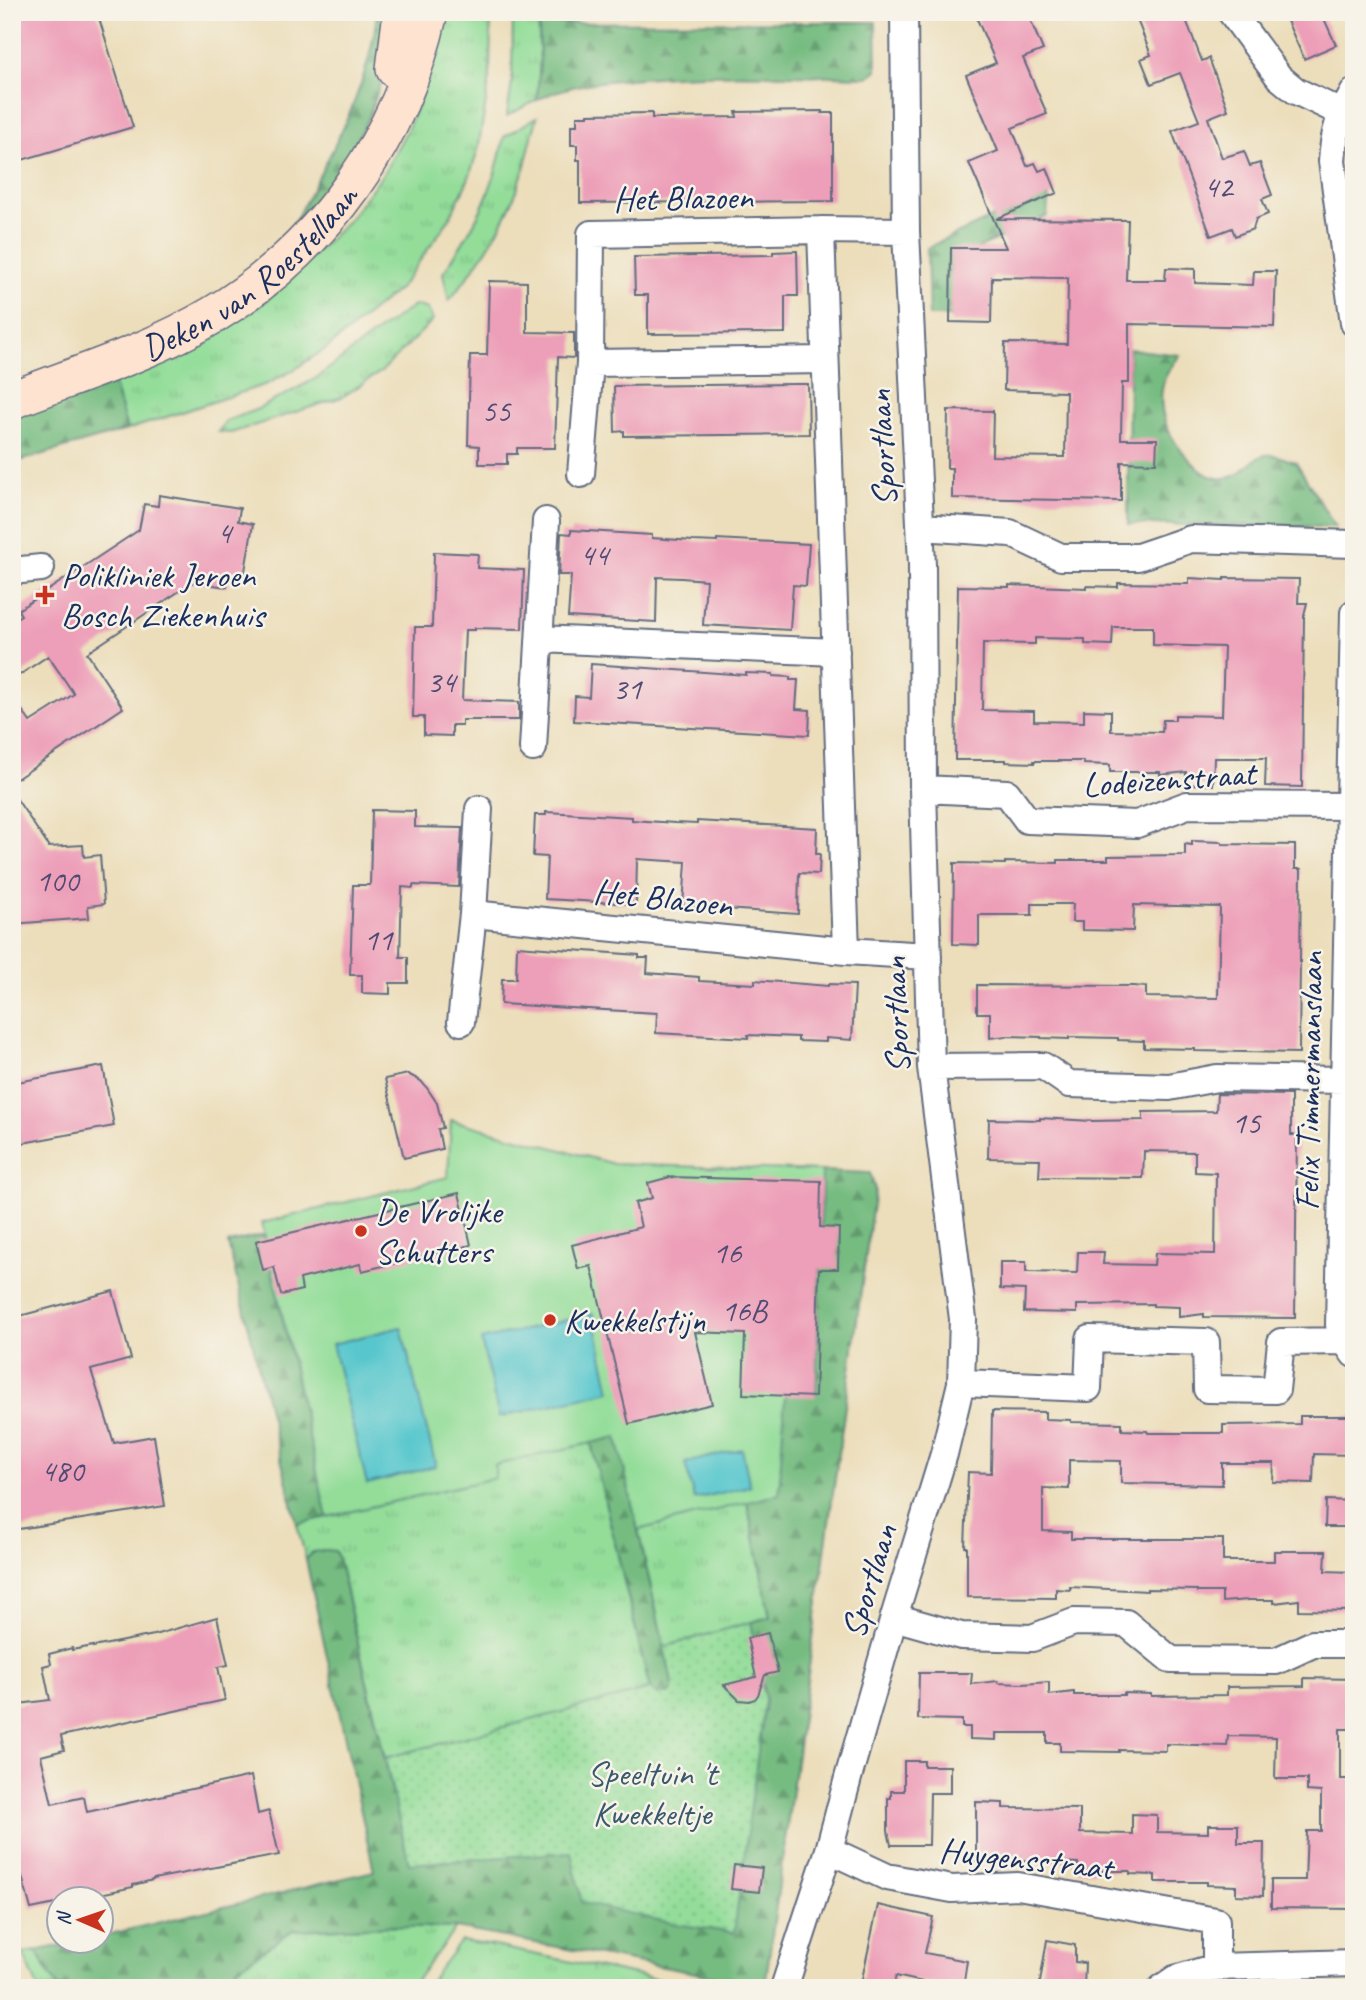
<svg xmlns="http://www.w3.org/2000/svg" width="1366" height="2000" font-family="Caveat,sans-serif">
<defs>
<pattern id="grass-tufts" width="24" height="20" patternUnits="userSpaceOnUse" patternTransform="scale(1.75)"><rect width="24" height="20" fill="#93dd99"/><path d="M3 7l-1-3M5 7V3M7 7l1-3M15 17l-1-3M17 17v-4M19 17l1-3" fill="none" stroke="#7ebe86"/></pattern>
<pattern id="forest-firs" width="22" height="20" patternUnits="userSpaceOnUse" patternTransform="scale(1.75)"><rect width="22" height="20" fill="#76bc81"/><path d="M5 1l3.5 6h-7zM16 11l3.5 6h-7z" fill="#60996d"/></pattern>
<pattern id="park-dots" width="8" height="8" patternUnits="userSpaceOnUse" patternTransform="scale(1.75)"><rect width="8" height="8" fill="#93dd99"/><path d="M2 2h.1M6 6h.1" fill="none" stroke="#7ebe86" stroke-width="1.8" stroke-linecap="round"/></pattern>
</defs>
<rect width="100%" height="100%" fill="#f7f3e8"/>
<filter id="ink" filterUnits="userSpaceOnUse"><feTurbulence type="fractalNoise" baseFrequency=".0143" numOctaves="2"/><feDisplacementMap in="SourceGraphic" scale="14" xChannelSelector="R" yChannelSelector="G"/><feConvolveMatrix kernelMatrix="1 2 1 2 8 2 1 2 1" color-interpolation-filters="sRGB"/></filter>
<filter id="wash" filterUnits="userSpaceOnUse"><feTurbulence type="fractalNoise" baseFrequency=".00686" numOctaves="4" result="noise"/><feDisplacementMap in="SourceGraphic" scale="28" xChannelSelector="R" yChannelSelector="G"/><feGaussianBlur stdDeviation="1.57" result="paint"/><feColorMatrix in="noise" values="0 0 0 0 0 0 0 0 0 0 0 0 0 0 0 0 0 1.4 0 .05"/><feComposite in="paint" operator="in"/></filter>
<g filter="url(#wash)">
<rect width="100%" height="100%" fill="#ecdebb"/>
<!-- grass -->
<path fill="url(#grass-tufts)" stroke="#57867c" stroke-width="2" d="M438,12H491L490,77L478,150L468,180L448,221L401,287L331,345L292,371L267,384L127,430L113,381L164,361L250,313L281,287L347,222L385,171L409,126L423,91Z
M513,12H538L540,62L537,100L507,116L512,82Z
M537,117C535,128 531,138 529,149C516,210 487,253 449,301L443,273C475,226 493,194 504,137Z
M415,305L428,309L433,320L382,371L342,397L231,433L218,432L226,421L258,409L315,379L386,325Z
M591,1443L650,1689L385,1758L338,1558L335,1551L312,1552L306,1560L297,1524L494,1478V1465Z
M747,1502L770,1617L664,1647L638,1530Z
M392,1926L456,1928L410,1988H212L242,1965L293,1930Z
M461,1941L494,1946L699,1988H425Z
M36,1951L58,1988H38L23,1953Z"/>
<!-- forest -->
<path fill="url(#forest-firs)" stroke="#487670" stroke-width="2" d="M377,12H390L380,85L368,119L336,178L293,225C328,159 370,89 377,12Z
M876,22L877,70L868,77C793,75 717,72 642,78C606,81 570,83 537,100L540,62L539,23Z
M1049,191L1047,216L954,259L953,316H929L927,248Z
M1129,349L1180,355C1175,362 1168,370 1165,378C1154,409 1169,440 1191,461C1199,469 1207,477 1218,478C1242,481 1249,458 1265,455C1276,453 1286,460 1296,462L1335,527L1128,524Z
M113,381L127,430L12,463V419Z
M822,1171L870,1173L875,1189L765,1986L456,1928L392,1926L293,1930L242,1965L212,1988H58L36,1951L80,1941L102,1940V1936L374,1871L306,1560C314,1549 322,1549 335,1551L338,1558L409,1864L572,1852L761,1731L765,1699L751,1622L770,1617L747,1502L779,1493L785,1391L816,1392Z
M264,1235L327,1517L297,1524L228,1243Z
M617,1437L671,1677L672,1690L668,1695L657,1694L650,1689L591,1443Z"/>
<!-- park -->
<path fill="url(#park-dots)" stroke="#57867c" stroke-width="2" d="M751,1622L765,1699L734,1933L676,1924L582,1903L571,1852L409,1864L385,1758L650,1689L657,1694H668L672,1690L671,1677L664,1647Z"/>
<!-- garden -->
<path fill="#93dd99" stroke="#57867c" stroke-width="2" d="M451,1120L614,1164L822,1171L816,1393L785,1392L779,1494L638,1530L617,1437L495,1465V1478L327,1517L262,1223L448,1177Z"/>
<!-- water -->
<path fill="#59c7cd" stroke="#3a7b96" stroke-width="2" d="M593,1314L610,1391L499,1417L481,1340Z
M401,1327L436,1466L367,1484L332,1344Z
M742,1449L750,1486L694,1499L685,1463Z"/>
<g id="blocks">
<!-- building -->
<path fill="#ed9eb8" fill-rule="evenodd" d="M12,12H97L133,127L12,163Z
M974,12H1027L1043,50L1023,58L1047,114L1012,128L1027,166L1035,163L1039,171L1047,168L1057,193L996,219L1128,220L1126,280H1165L1166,268L1195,269V283L1253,285L1254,271H1276L1274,327L1129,324V383H1122L1121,439H1157L1156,463L1121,462V501L952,498V468H947L948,410L993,411L992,456L1065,457L1066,392L1004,390L1005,343L1067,344L1068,278L992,277L991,323L950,322L951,248H1006L969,163L998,151L966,75L996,63Z
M1134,12H1183L1202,61L1209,58L1228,110L1208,118L1222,158L1244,151L1250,166L1260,163L1272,195L1262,199L1268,214L1256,219L1253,229L1235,236L1232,228L1211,236L1172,131L1199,121L1180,73L1151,84L1141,59L1151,55Z
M1283,12H1321L1336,45L1304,59Z
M822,111V113H833V201L580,203V160H577V145H571V125H577V116H588V114L652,113V118L737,117L736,112Z
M797,251L798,296H785V333L648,334V295H635L634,257L773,255V252Z
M489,281L527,282V332L574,333V358L558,357L555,448H517V454H507V464H479V446L468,445L470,355H487Z
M796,384H808L809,434L624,436V431L615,432L614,386Z
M159,495L240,508L238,521L253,524L244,577L229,575L227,587L193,582L87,653L123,708L12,782V695L30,722L74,694L48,656L12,680V621L21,615L18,610L139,530L144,504L158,506Z
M571,530L652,535V538L693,541L717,542V539L809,544L806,586L793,585L790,630L703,625L706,580L682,578L657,577L656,622L568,617L571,575H559L561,533L571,534Z
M434,552L478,554L477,568L524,570L522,629L475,628V630H465L462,700L519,702V720H462V725H452V736L424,735V717H413L415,627H432Z
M1189,578L1224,580V578L1299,579L1298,603H1307L1304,615L1302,787L1265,786L1266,758H1214L1213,785L1186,784V772L1160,775V772H1110V765L1084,764L1083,761H1034V763L1006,762V760H955L958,586L1009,587V585L1086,588V586L1118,587V583L1189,584ZM1113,627H1153V645L1224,647L1222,716L1175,715V720H1163L1162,732L1111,731V711L1084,710V722L1034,721V711L982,710L983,643L1035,644V638L1085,639V644L1112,645Z
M591,664L746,675V673L773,674V676L790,677V680H798L796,709L810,710L809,735L574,721L575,696L589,697Z
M12,792L49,847L83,845L84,857L100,855L104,904L88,906L89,918L12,924Z
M372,810L415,811V827L462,828L459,887L413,885V888L402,887L400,957H408V983H390V994L362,993V975H350L353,885H370Z
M546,812L632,817V820L675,823L697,824V821L817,828L816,854H820L819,874L799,873L798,914L683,906L686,862L637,859L636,904L545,899L547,857L533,856L535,815H546Z
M1192,841L1222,842V844L1295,845V869H1301L1299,1053L1195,1051V1049L1144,1048V1041L1118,1040V1038L1069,1037V1039L1041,1038V1037L1007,1036L990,1038V1013H977V985L1133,986L1146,987V997L1218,998L1220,907L1134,905L1133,931L1082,930V922H1072L1073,904H1032V915H979V945L953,944L954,863L1005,864V862L1058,863V860H1108V856L1185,855V844L1192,845Z
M517,946L639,955V958H648L647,973L699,977V981L755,984V980L828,986V984L855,985L852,1040L826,1038V1042L798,1041V1037L748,1035V1038L656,1033L657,1013L501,1004L502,979H516Z
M103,1066L114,1126L12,1145V1083Z
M408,1074L421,1081L427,1088L437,1103L443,1128L438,1129L442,1149L404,1158L385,1079Z
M1217,1094L1291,1095V1135H1297L1295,1318L1204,1317V1314L1179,1317V1307L1153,1306V1304L1077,1305V1313L1024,1312L1025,1290L1000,1289V1262H1026V1272L1077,1273L1078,1252H1104L1103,1264L1154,1265L1155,1253L1215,1254L1216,1173L1195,1172V1152L1144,1151L1143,1178L1039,1177L1040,1159L988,1158L989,1119L1040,1120V1118L1092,1121L1143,1120V1112L1216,1111Z
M670,1177L821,1181L820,1227L839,1228L838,1269H819L815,1397L743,1394L745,1334L695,1332L712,1404L629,1424L591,1266L578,1269L572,1245L641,1227L635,1203L652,1198L648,1183Z
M459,1193L471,1245L362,1271L360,1264L300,1279L302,1290L281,1295L274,1267L263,1270L256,1241Z
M113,1291L131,1359L91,1370L114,1443L154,1436L165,1506L12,1530V1318Z
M992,1411L1045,1412V1419L1071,1420V1422L1122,1423V1430L1147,1431L1148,1433H1223V1425L1300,1424V1416H1354L1353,1455L1314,1454L1313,1483L1273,1482L1274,1463H1222V1485L1121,1483V1461L1069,1460V1489L1043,1488V1531L1071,1532V1539H1223V1561H1274V1551H1326L1325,1571L1353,1572L1352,1611L1299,1610V1600L1274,1603V1600H1249L1222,1602V1592H1197V1590L1147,1589V1591L1070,1587V1590L1056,1589V1598L967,1597V1547H965L968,1472L991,1473Z
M1326,1500L1354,1501V1527H1325Z
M217,1617L228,1665L218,1667L225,1700L61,1736L64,1750L41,1756L52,1804L84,1797L87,1812L251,1776L258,1814L269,1811L279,1855L153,1879V1880L133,1885V1887L77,1899H60V1903L31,1909L12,1840V1705L50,1700L43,1666L51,1664L49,1654L72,1648V1650L93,1646V1647L154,1635Z
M768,1633L778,1672L765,1675L758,1695L755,1699L749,1701L739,1700L724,1685L756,1677L747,1638Z
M919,1673H972L971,1684L998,1681V1683L1023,1684L1049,1682V1695L1074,1692V1695H1124V1693L1151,1694V1696L1227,1695V1687L1304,1686V1678L1354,1679V1729H1340V1779H1354V1909L1271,1908V1880H1305L1307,1831H1321V1792L1307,1791V1779H1275L1276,1737L1228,1736L1227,1746L1166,1744V1751L1119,1750V1752L1060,1751V1743H1047V1733H996V1740L970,1739V1727H962V1720L918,1719Z
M904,1761H924V1766H950V1793H930L929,1845H891L888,1831V1798H891V1791H904Z
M976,1802L1003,1803V1808L1080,1809V1833L1132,1834V1814L1157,1815V1832L1208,1833V1825H1238V1843H1264L1263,1896L1236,1895V1886L1207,1885V1882H1155V1875L1130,1874V1871H1078V1863L1053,1862V1860L976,1861Z
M734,1865L762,1868L759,1892L731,1889Z
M878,1905L933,1917L925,1953L967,1961L963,1988H949L896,1976L893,1988H860Z
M1047,1940L1075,1945V1962L1085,1963L1084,1988H1039Z"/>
</g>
</g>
<g filter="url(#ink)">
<use href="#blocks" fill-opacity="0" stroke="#646c7f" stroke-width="2"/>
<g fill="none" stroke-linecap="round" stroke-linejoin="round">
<!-- street casing -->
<g stroke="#646c7f" stroke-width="30">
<path id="street" d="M1231,12L1279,77L1296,91L1342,113
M1354,92C1339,118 1334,131 1332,161L1354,323
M821,230L846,951
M590,363L825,360
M581,474L590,363L591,234L821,230L906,231
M921,527L1010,533L1061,557H1138L1191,539L1354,544
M12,571L41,568
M1354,613L1339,1325L1345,1341L1354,1354
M540,639L836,652
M533,748L546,521
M923,789L1007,793L1027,820L1137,824L1187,805L1354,806
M473,914L846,951L928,956
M461,1022L473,914L479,809
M931,1067L1043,1066L1069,1084L1169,1087L1217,1078L1345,1080
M961,1383L1088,1388L1090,1339L1206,1342L1207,1389L1276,1390L1281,1342L1345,1341
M894,1617L961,1636L1032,1638L1074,1622L1126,1623L1171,1660L1276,1661L1313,1644H1354
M829,1850L887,1877L952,1889L1018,1886L1216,1921V1967
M784,1988L829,1850L848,1778L894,1617L944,1454L961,1383L963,1319L931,1067L923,789L922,565L906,231L904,12
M1162,1988L1175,1979L1216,1967L1354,1963"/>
</g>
<!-- secondary casing -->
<g stroke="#646c7f" stroke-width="40">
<g id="secondary">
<path d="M395,69L402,12"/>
<path id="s1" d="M12,400C79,374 151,352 213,315C323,249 402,137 429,12"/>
</g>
</g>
<!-- street -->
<use href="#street" stroke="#fff" stroke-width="26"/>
<!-- secondary -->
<use href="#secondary" stroke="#fee3d1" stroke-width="37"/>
</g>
</g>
<!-- markers -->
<g fill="#c8321e" stroke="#f7f3e8" stroke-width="2.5">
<path d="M41.5 584.5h7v7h7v7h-7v7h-7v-7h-7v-7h7z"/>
<circle cx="361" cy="1231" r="7"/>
<circle cx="550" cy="1320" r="7"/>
</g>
<g text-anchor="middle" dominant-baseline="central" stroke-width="5" stroke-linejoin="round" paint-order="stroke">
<!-- number labels -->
<g font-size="32" fill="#504b74">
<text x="1218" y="186">42</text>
<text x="496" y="410">55</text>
<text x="224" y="532">4</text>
<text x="594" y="554">44</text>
<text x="441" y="681">34</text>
<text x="627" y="688">31</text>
<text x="57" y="880">100</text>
<text x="378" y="939">11</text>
<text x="1246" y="1122">15</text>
<text x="727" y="1252">16</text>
<text x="744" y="1310">16B</text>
<text x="62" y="1470">480</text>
</g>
<!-- street labels -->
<g font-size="35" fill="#1b2f5e" stroke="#f7f3e8">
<text transform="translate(683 198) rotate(-1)">Het Blazoen</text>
<text stroke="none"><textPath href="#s1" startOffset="273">Deken van Roestellaan</textPath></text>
<text transform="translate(882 448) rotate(-93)">Sportlaan</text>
<text transform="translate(1169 779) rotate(-4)">Lodeizenstraat</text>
<text transform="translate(663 898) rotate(6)">Het Blazoen</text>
<text transform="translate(896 1015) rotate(-92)">Sportlaan</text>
<text transform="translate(1309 1081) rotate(-89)">Felix Timmermanslaan</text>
<text transform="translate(869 1581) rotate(-73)">Sportlaan</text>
<text transform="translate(1026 1859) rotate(6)">Huygensstraat</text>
</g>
<!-- poi labels -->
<g font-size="35" fill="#1b2f5e" stroke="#f7f3e8" text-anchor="start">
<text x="61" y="575">Polikliniek Jeroen<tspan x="61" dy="40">Bosch Ziekenhuis</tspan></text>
<text x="375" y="1211">De Vrolijke<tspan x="375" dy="40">Schutters</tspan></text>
<text x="564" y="1320">Kwekkelstijn</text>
</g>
<!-- park labels -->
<g font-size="35" fill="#395a6d" stroke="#f7f3e8">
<text x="652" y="1773">Speeltuin 't<tspan x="652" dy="40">Kwekkeltje</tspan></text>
</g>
</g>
<!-- margin -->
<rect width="1366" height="2000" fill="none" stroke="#f7f3e8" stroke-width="42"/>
<!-- north arrow -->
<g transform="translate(80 1920) rotate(272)"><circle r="33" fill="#f7f3e8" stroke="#9fa5b1" stroke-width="2"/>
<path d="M0-5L12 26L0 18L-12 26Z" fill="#c8321e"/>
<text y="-10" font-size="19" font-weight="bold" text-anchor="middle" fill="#1b2f5e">N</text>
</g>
</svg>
